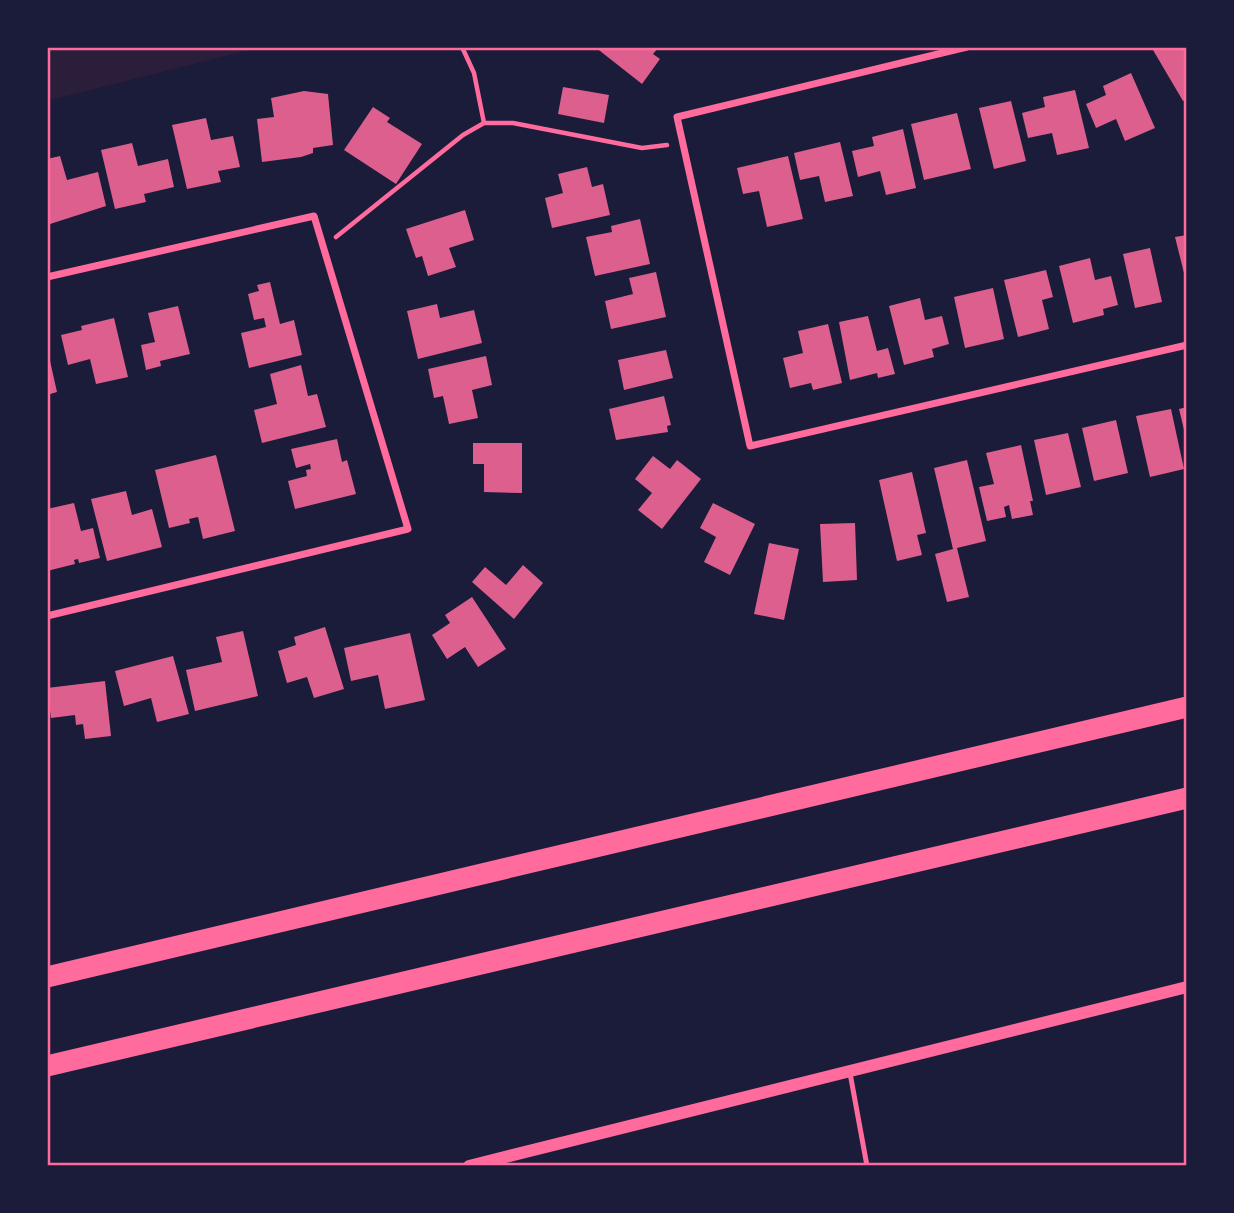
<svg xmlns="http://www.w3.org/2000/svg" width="1234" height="1213" font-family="Arial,sans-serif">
<rect width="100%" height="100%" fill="#1b1b3a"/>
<!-- green -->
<path fill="#2a1e3b" d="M47,47H261L47,101Z"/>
<!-- building -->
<path fill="#dd5f8e" d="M595,47H659L653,54L660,59L642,84Z
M1158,47H1187V99L1183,101L1153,50Z
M1131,73L1155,128L1125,141L1116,119L1096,128L1086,104L1106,95L1103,86Z
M563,87L609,95L604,123L558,114Z
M1075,90L1089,148L1057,155L1052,133L1028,138L1022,113L1045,107L1043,97Z
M304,91L328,94L333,145L313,148V153L301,157L262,162L257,119L274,117L271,98Z
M1011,101L1026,161L994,169L979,108Z
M373,107L390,118L387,122L422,144L396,184L344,150Z
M957,113L971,169L924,180L911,124Z
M206,118L211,140L233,136L240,167L218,171L221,182L187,189L172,125Z
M903,129L916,188L886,195L880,171L858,177L852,151L874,146L872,137Z
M840,142L853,196L825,202L819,176L800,180L794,153Z
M132,143L138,166L168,159L174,187L144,194L146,202L115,209L101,150Z
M60,156L67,180L98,172L106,206L47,225V159Z
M788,156L803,219L767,227L759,191L743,194L737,168Z
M587,167L592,187L603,184L610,215L552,228L545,198L563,193L558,174Z
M465,210L474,240L449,248L456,267L428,276L422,256L416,258L406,229Z
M640,219L650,264L595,276L586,237L612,232L611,226Z
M1187,235V281H1186L1175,237Z
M1150,248L1162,302L1135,308L1123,254Z
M1090,258L1095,280L1111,276L1118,305L1103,309L1104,315L1073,323L1059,266Z
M1046,270L1053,297L1042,300L1049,329L1018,337L1004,280Z
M656,272L666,317L611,329L605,301L633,294L629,278Z
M270,282L280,324L294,320L302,355L249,368L241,333L266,327L264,318L254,320L248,294L259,291L257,285Z
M993,288L1004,339L965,348L954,297Z
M920,298L925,320L942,316L949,344L932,349L934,357L904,365L889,306Z
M437,304L440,318L474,310L482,343L418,359L407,311Z
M178,306L190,354L160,361L161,366L146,370L141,345L155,342L148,313Z
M868,316L877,351L888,348L895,374L878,378L877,373L850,380L839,322Z
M114,318L128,377L96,384L90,359L68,365L61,335L82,330L81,326Z
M828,324L842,383L813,390L811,383L790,388L783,358L803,353L798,331Z
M666,350L673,378L624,390L618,360Z
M48,352L57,392L47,395V353Z
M486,356L492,385L472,390L478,418L449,424L443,396L434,398L428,369Z
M301,365L308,396L317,394L326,427L262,443L254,410L277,404L270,374Z
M664,396L671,425L667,426L668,432L616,440L609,409Z
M1187,407V438H1186L1179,409Z
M1171,409L1184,469L1150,477L1136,416Z
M1116,420L1128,473L1094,481L1082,428Z
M1068,433L1081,487L1046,495L1034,440Z
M337,439L342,462L347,460L356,494L295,509L288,481L307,476L306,470L311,469L310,464L296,468L291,449Z
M473,443H522V493L484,492V464H473Z
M1021,445L1033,501H1030L1033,515L1012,519L1009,505L1004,507L1006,517L987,521L979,487L994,484L986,453Z
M216,455L235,531L203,539L198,517L189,519L190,523L169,528L155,470Z
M653,456L670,469L677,460L701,479L662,529L638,510L652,493L635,479Z
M967,460L986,541L957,548L969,597L947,602L935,554L953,549L934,468Z
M912,472L926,533L917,535L922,555L897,561L879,480Z
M126,491L132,515L152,509L162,547L107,561L91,499Z
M74,503L81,531L93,528L100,558L79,563L78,559L74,560L75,564L47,571V509Z
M713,503L755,524L730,575L704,562L716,537L700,528Z
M855,523L857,580L823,582L820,524Z
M769,543L799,549L784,620L754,614Z
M523,565L543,583L514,619L472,582L485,567L506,585Z
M472,597L506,649L478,667L465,647L447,659L432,635L450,623L445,615Z
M325,627L344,689L314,698L307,677L287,683L278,651L296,645L294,637Z
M243,631L258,696L195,711L186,670L222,662L216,637Z
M410,633L425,700L385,709L378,675L351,681L344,648Z
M173,656L189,714L157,722L151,698L124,706L115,671Z
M105,681L111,736L85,739L83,724L76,725L75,715L51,718L47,688Z"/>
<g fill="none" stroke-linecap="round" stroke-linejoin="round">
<!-- path -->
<path stroke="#ff6b9d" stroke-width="4.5" d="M462,47L474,73L484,123
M336,237L463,135L484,123H513L642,148L667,145"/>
<!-- service -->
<path stroke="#ff6b9d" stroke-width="5" d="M850,1073L867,1166"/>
<!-- minor -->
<path stroke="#ff6b9d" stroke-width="7" d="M967,47L677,117L750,446L1187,345
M47,277L314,216L408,529L47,616"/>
<!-- tertiary -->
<path stroke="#ff6b9d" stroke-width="12" d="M469,1166L1187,987"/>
<!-- motorway -->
<path stroke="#ff6b9d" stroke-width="21" d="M47,977L1187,707
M47,1066L1187,798"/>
</g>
<!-- border -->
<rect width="1234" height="1213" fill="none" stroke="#1b1b3a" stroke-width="98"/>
<rect x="49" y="49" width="1136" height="1115" fill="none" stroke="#ff6b9d" stroke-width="2.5"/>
</svg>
